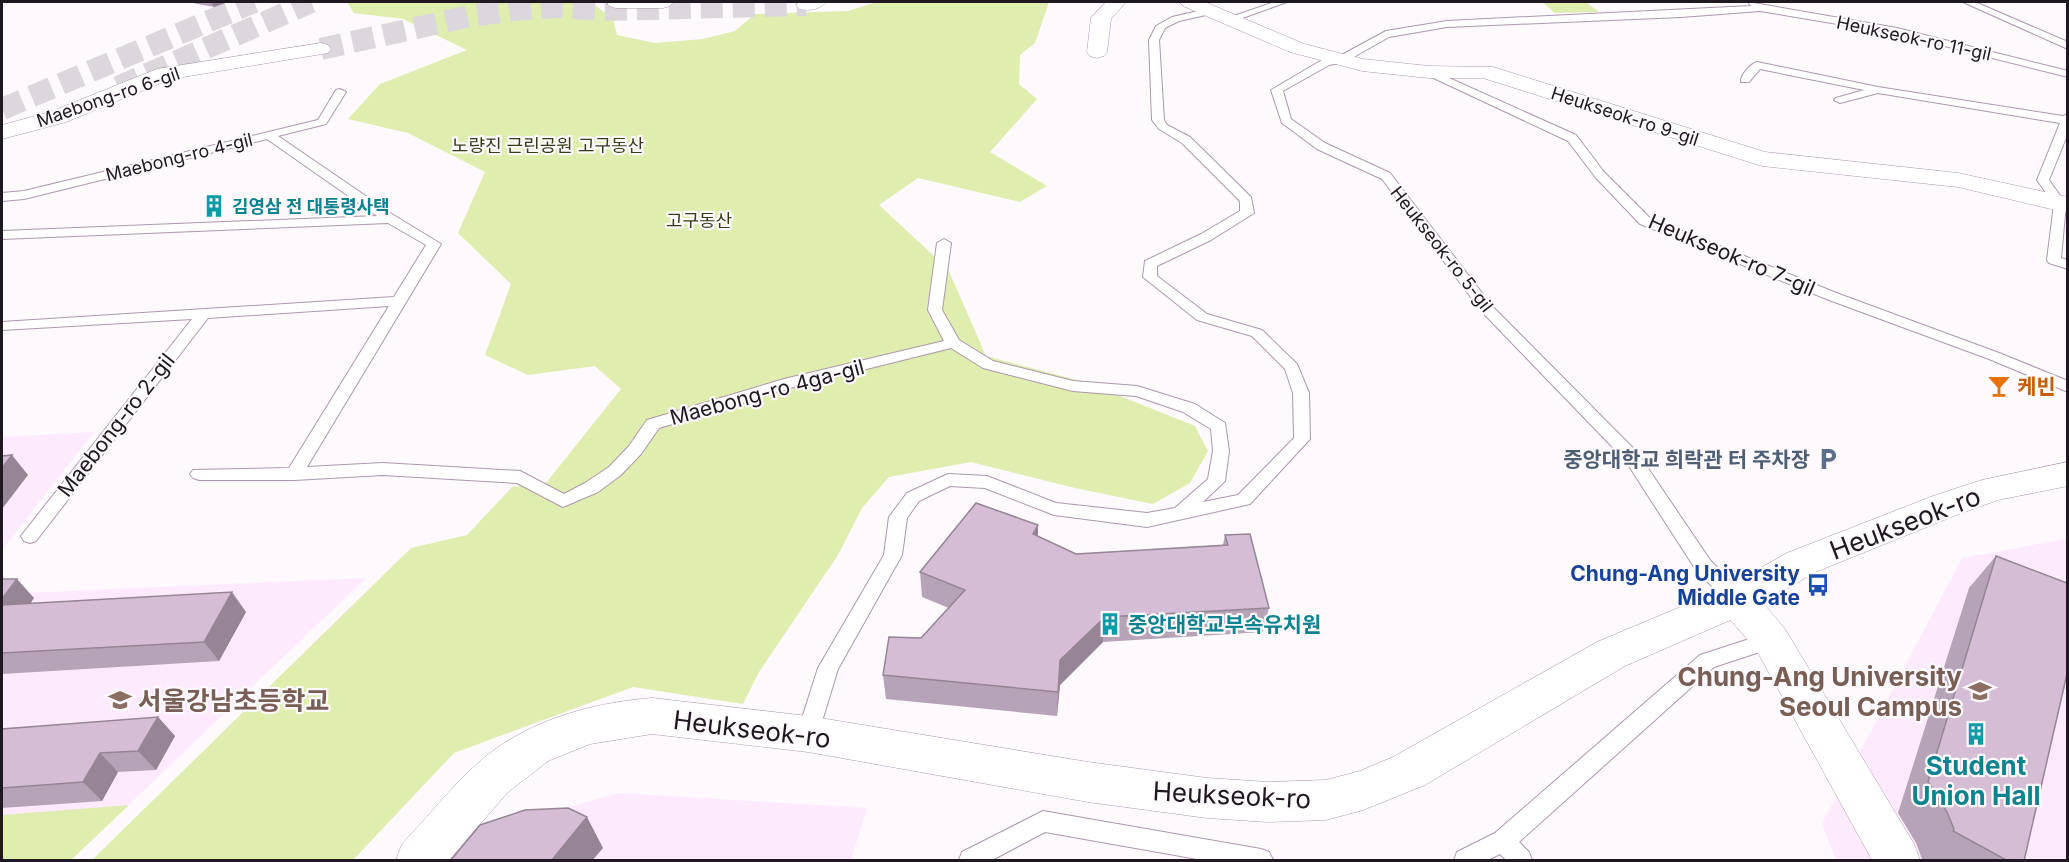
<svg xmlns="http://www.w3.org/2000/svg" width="2069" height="862" font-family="Inter,'Noto Sans KR',sans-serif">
<rect width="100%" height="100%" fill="#fdf9fd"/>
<!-- built -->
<path fill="#fdebfd" d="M94,432L2,550V437Z
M2067,539V860H1836L1822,824L1962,558Z
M366,578L71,860H2V594Z
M619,793L867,808L851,860H449L474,833Z"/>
<!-- green -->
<path fill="#dfedaf" d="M347,2H591L613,19L617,35L655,43L703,39L735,31L755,14L848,11L877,2H1049L1035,43L1020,55L1019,84L1037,99L990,152L1047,186L1020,202L918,178L879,205L948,269L986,356L1085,382L1195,426L1208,451L1190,483L1153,504L1075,488L971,462L889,477L862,508L838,555L759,672L743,704L633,687L454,753L353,860H92L411,548L467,535L512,487L546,483L621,389L595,366L528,375L485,355L511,284L458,233L485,172L408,133L348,119L380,84L467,50L403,19L354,13Z
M1542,2H1586L1599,12L1555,13Z
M129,805L71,860H2V815Z"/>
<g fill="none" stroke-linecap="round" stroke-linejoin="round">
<!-- minor-tunnel -->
<path stroke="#dcd7dc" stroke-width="22" stroke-dasharray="22 10" stroke-linecap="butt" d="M321,49L470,16L514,10L557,7L604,10L806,5"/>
<!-- primary-tunnel -->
<path stroke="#dcd7dc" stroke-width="22" stroke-dasharray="22 10" stroke-linecap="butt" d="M118,87L311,2
M2,109L254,2"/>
<!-- service casing -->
<g stroke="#ad97ad" stroke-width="2">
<path id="service" d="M1274,2H1287L1234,21L1225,19Z
M1748,2L1897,28L2068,71V77L1897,34L1760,11L1681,17L1447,27L1389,37L1345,62L1329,65L1283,91L1291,119L1325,143L1390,173L1492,306L1637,452L1710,560L1744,595L1747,600L1744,605L1737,607L1730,605L1696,570L1625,460L1482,312L1382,179L1317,149L1282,123L1271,90L1322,60L1338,57L1386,31L1447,21L1751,6Z
M1963,2H1975L2068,42V49Z
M1212,8L1215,9V13L1179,21L1165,28L1159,40L1164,120L1167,125L1190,137L1251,197L1254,213L1211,240L1157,266V276L1207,314L1262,330L1297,364L1309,393L1310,439L1250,504L1147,527L1054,515L985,488L950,486L919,501L907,518L902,555L838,669L816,741L808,743L800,741L797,734L818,668L884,555L889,517L907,493L948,474L987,476L1056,503L1147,513L1175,508L1208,479L1213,451L1211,429L1183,412L1136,396L1073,391L983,368L951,348L794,387L659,428L641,454L621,475L598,492L563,507L517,483L383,475L294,480H199L193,478L190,474L193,470L289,468L389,306L208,318L36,541L30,543L24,541L21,536L192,319L2,330V322L394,297L426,245L388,223L2,239V231L377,216L267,139L24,199L2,201V193L24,191L318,120L336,90L340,89L346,92L326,124L278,136L395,216L441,244L307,467L383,463L520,471L564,494L585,483L609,467L629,446L647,420L784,379L944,341L928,310L937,243L944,239L951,243L942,310L959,340L993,361L1073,381L1137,386L1195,404L1225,423L1229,451L1225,481L1203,502L1238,495L1294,438L1293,393L1285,369L1252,336L1197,320L1143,277L1145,261L1201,234L1240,211V201L1182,143L1159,129L1152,120L1149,40L1156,26L1172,17Z
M1757,62L1878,87L2063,116L2068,114V133L2049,180L2066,204L2061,258L2068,260V269L2049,263L2047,260L2054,204L2037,180L2060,123L1878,93L1840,103L1834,100L1836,98L1864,90L1760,69L1749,82H1741C1740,76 1750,64 1757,62Z
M1429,69L1576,135L1604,172L1650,218L1839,294L1999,353L2068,381V392L1989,359L1829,300L1640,224L1596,178L1568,141L1425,74V70Z
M1771,632L1778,634L1781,640L1778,646L1714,667L1519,842L1529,852L1532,860H1506L1500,854L1488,860H1454L1457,852L1495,833L1700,655Z
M1043,811L1261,849L1269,852L1273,860H1203L1045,832L992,860H959L962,852Z"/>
</g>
<!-- minor casing -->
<g stroke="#ad97ad" stroke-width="1">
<path id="minor" d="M607,2H673L670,6L663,8H616L609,6Z
M799,2H826C820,10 808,11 799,9L796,5Z
M1106,2H1126L1111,19L1107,52L1104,56L1097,58L1090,56L1087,52L1091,18Z
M1180,2H1205L1304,44L1363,59L1429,66L1493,67L1765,152L1958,173L2068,197V213L1958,187L1762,166L1483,78H1429L1362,71L1290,52L1183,6Z
M321,43L328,45L331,49L328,53L171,79L66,122L2,139V125L50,112L157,69Z
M1737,585L1751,589L1785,629L1914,844L1920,860H1872L1757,651L1723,611L1718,600L1723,589Z"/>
</g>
<!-- tertiary casing -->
<g stroke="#ad97ad" stroke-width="1">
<path id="tertiary" d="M2068,462V486L1998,500L1959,514L1813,573L1751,611L1625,666L1425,785L1363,810L1326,820L1268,822L1207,818L1088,802L808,752L652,734L590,744L548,761L507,793L449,860H396L402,844C427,818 451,787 478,763C525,721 590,703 652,698L808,716L1088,762L1207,778L1268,782L1326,780L1360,771L1393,757L1597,642L1723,589L1787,553L1933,496L1982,480Z"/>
</g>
<!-- service -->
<use href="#service" fill="#fff" fill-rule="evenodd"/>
<!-- minor -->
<use href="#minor" fill="#fff" fill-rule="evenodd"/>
<!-- tertiary -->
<use href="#tertiary" fill="#fff" fill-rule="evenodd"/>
</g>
<!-- wall -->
<path fill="#b7a3b7" d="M187,2H228L214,7Z
M1038,525V536L1076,554L1223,545L1225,535L1269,608L1263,632L1103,642L1060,685L1057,716L886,699L883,675L921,638L949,608L922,597L920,572Z
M1996,556L2024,861H1921L1922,859L1916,843L1898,813L1969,588Z
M2,579L34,598L30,604L246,612L219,661L2,674Z
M158,717L175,736L156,770L118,772L102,801L2,808V729Z"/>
<!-- shaded-wall -->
<path fill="#958595" d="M211,2H228L214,7Z
M12,455L28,475L2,509V468Z
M1038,525V550L1033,534Z
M17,579L34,598L15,625L2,611V599Z
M232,592L246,612L219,661L204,642Z
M1105,617L1103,642L1060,685L1057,716L1058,692L1060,660Z
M158,717L175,736L156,770L138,751Z
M100,753L118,772L102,801L83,782Z
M587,817L603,848L592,861H551Z"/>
<!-- building -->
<path fill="#d5bed5" stroke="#958595" stroke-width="1.5" d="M12,455L2,468V456Z
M976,503L1038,525L1033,534L1076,554L1228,545L1225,535L1250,534L1269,608L1105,617L1060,660L1058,692L883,675L889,637L921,638L965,590L920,572Z
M1996,556L2067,583V674L2024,861H2008L1953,831L1954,829L1947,812L1928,782Z
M2,579H17L2,599Z
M232,592L204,642L2,653V605Z
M158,717L138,751L100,753L83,782L2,788V729Z
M568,808L587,817L551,861H450L480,825L525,810Z"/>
<!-- icons -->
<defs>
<g id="building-bare" transform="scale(1.8)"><path d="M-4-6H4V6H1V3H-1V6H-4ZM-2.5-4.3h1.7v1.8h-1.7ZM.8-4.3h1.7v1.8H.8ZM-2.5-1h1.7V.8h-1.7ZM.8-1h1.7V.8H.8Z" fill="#0f9aa8" stroke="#fdf9fd" stroke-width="2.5" paint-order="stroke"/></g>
<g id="bar-bare" transform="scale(1.8)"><path d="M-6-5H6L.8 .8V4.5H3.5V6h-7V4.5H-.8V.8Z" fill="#e8710a" stroke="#fdf9fd" stroke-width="2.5" paint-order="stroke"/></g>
<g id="parking-bare" transform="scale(1.8)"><path d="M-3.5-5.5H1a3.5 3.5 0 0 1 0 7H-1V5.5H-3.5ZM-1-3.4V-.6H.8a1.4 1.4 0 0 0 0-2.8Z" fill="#5c6f8a" stroke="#fdf9fd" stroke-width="2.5" paint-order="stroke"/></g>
<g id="bus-bare" transform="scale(1.8)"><path d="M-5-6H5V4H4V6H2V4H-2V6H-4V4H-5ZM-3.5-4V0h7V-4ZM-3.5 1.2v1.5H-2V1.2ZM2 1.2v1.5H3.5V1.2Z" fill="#1a4fb4" stroke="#fdf9fd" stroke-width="2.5" paint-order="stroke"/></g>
<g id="university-bare" transform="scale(1.8)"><path d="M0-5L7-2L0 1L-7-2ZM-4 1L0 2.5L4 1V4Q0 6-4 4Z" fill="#8d6e63" stroke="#fdf9fd" stroke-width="2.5" paint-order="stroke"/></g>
<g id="school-bare" transform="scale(1.8)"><path d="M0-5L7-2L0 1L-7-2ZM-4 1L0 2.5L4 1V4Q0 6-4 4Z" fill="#8d6e63" stroke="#fdf9fd" stroke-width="2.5" paint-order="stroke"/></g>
</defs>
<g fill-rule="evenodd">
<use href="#building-bare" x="214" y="206"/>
<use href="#bar-bare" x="1999" y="386"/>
<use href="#parking-bare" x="1828" y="459"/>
<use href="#bus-bare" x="1818" y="585"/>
<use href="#building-bare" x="1110" y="624"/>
<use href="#university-bare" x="1980" y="691"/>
<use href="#school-bare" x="120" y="700"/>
<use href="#building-bare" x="1976" y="734"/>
</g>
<g text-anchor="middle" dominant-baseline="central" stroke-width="4.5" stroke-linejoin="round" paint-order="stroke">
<!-- far-street labels -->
<g font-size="18" fill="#201820" stroke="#fdf9fd">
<text transform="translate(1914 38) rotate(12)">Heukseok-ro 11-gil</text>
<text transform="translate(108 97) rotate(-19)">Maebong-ro 6-gil</text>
<text transform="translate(1625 116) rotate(18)">Heukseok-ro 9-gil</text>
<text transform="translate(179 157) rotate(-14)">Maebong-ro 4-gil</text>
<text transform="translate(1442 249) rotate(52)">Heukseok-ro 5-gil</text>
</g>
<!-- far-park labels -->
<g font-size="18" fill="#353c18" stroke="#fdf9fd">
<text x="548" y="145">노량진 근린공원 고구동산</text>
<text x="699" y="220">고구동산</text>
</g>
<!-- far-culture labels -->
<g font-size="18" font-weight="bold" fill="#0d838f" stroke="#fdf9fd" text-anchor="start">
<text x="232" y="206">김영삼 전 대통령사택</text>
</g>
<!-- street labels -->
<g font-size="21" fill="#201820" stroke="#fdf9fd">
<text transform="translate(1732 255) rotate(23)">Heukseok-ro 7-gil</text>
<text transform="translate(767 392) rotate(-15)">Maebong-ro 4ga-gil</text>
<text transform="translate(116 425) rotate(-52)">Maebong-ro 2-gil</text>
</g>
<!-- food labels -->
<g font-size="21" font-weight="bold" fill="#c56008" stroke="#fdf9fd" text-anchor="start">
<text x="2017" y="386">케빈</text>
</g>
<!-- service labels -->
<g font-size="21" font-weight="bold" fill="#4e5e75" stroke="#fdf9fd" text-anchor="end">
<text x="1810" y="459">중앙대학교 희락관 터 주차장</text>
</g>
<!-- transit labels -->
<g font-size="21" font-weight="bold" fill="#164399" stroke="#fdf9fd" text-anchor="end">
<text x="1800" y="573">Chung-Ang University<tspan x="1800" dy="24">Middle Gate</tspan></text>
</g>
<!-- culture labels -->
<g font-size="21" font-weight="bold" fill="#0d838f" stroke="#fdf9fd" text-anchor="start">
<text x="1128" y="624">중앙대학교부속유치원</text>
</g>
<!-- near-street labels -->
<g font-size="26" fill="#201820" stroke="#fdf9fd">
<text transform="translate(1905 523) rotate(-21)">Heukseok-ro</text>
<text transform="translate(752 729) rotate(7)">Heukseok-ro</text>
<text transform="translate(1232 795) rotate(3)">Heukseok-ro</text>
</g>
<!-- near-education labels -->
<g font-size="26" font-weight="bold" fill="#785e54" stroke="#fdf9fd" text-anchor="end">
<text x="1962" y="676">Chung-Ang University<tspan x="1962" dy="30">Seoul Campus</tspan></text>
<text x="138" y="700" text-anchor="start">서울강남초등학교</text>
</g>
<!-- near-culture labels -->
<g font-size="26" font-weight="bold" fill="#0d838f" stroke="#fdf9fd">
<text x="1976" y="765">Student<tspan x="1976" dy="30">Union Hall</tspan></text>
</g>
</g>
<!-- border -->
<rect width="2069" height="862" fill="none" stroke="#201820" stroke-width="6"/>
</svg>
